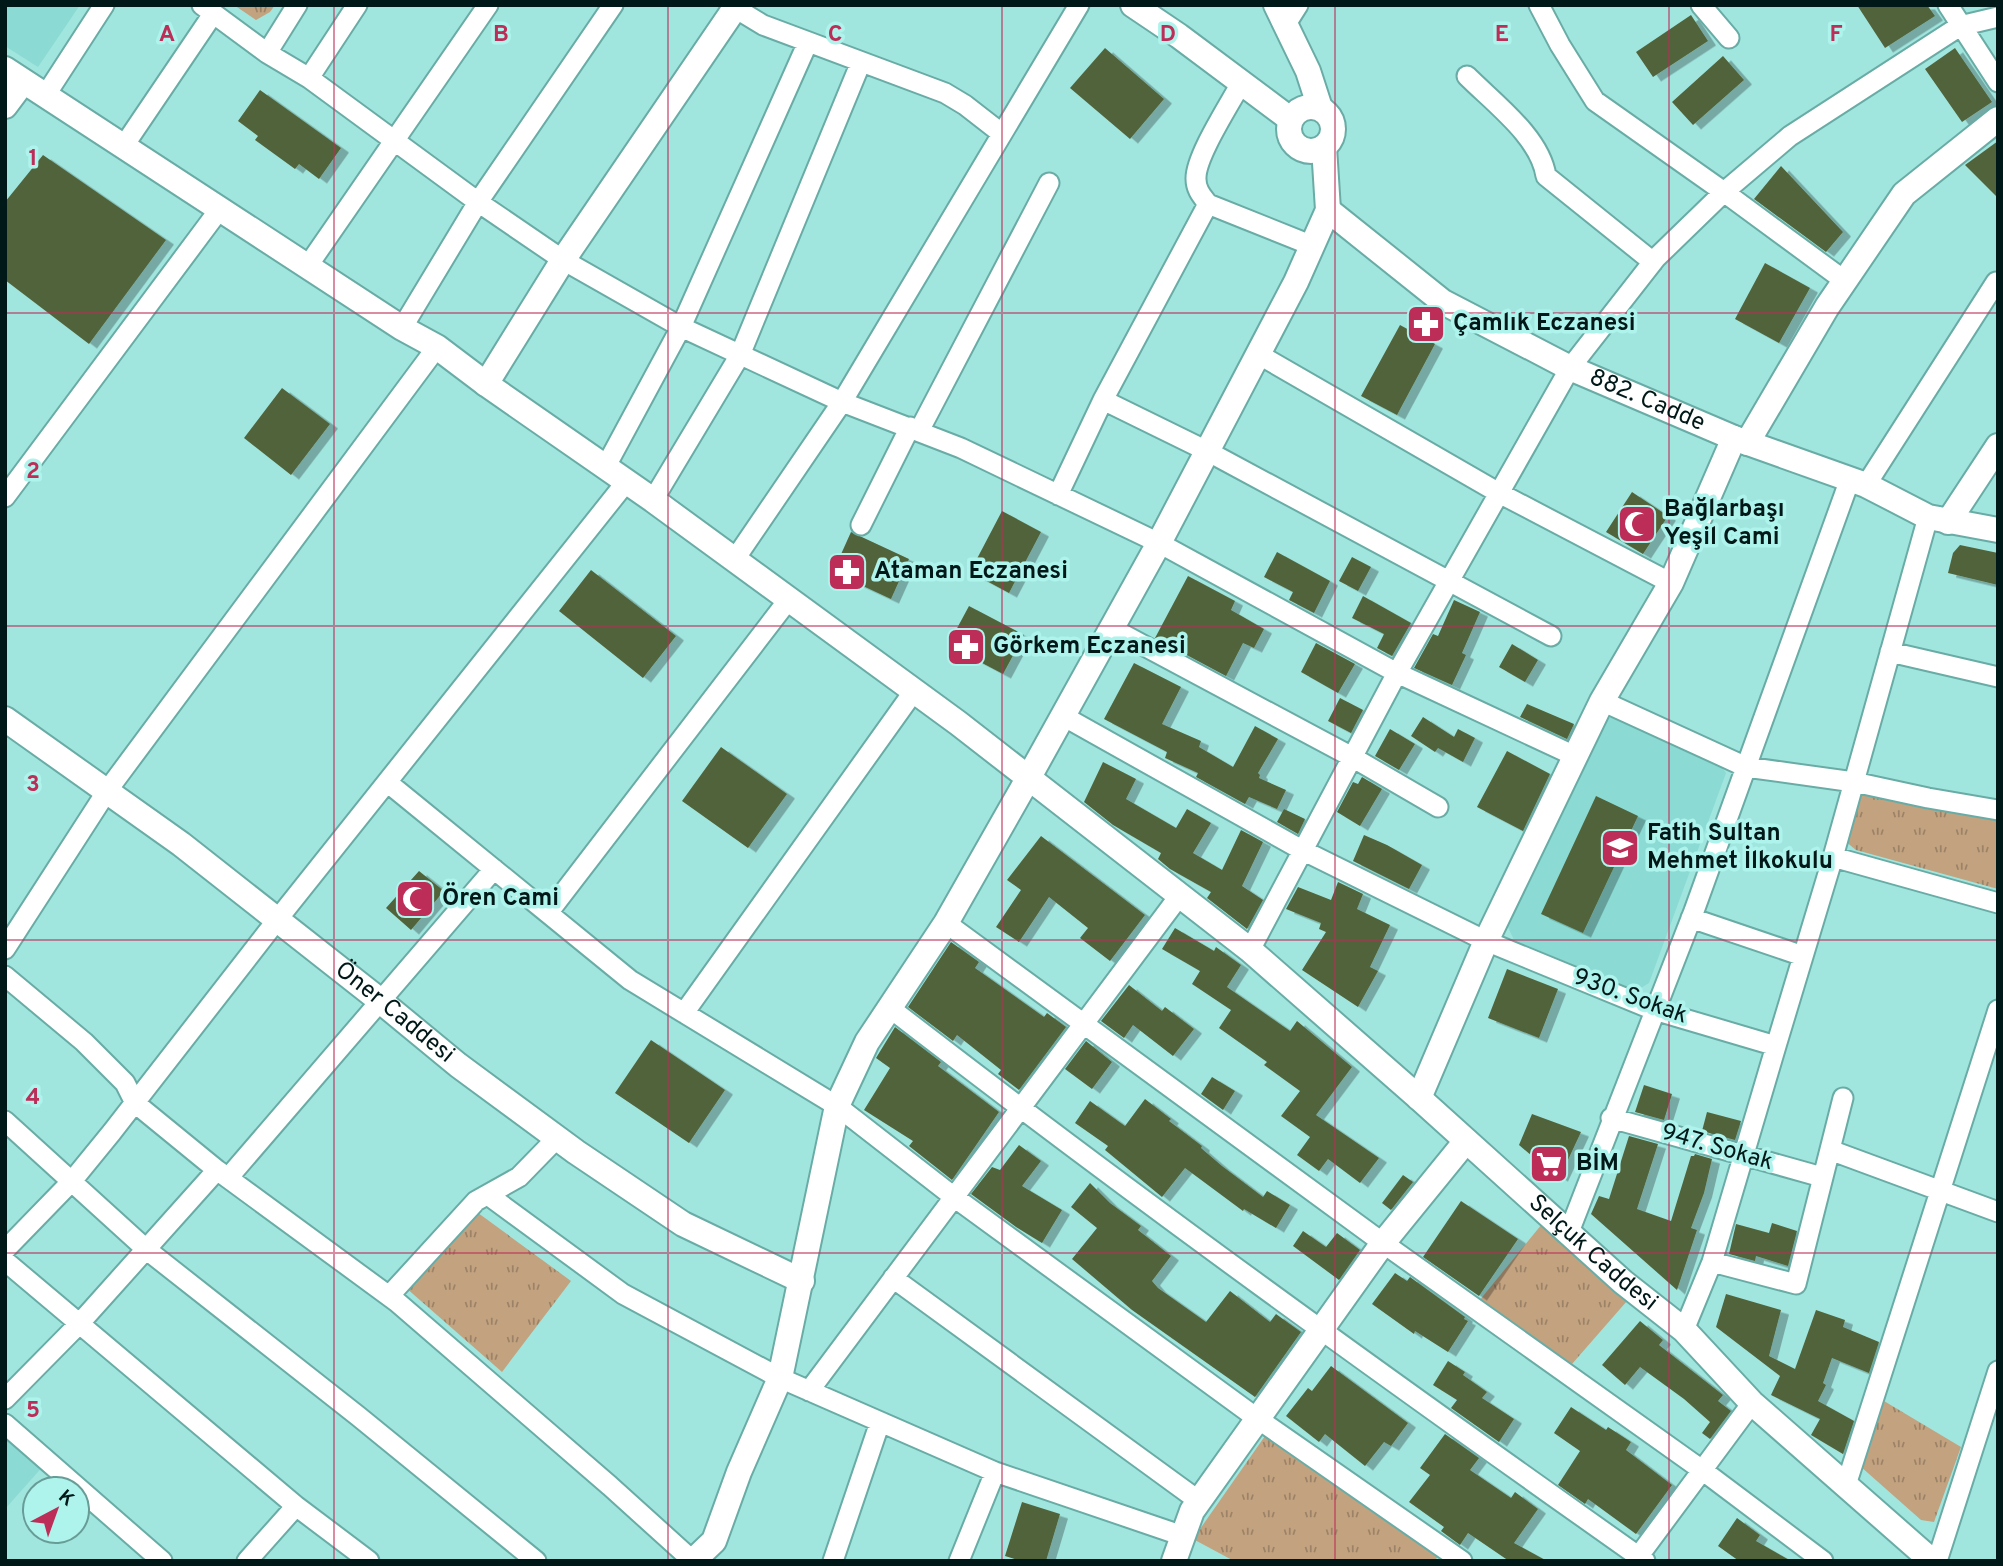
<svg xmlns="http://www.w3.org/2000/svg" width="2003" height="1566" font-family="Overpass,sans-serif">
<defs>
<pattern id="grass-tufts" width="24" height="20" patternUnits="userSpaceOnUse" patternTransform="scale(1.75)"><rect width="24" height="20" fill="#c3a27f"/><path d="M3 7l-1-3M5 7V3M7 7l1-3M15 17l-1-3M17 17v-4M19 17l1-3" fill="none" stroke="#9c8367"/></pattern>
<filter id="shadow"><feDropShadow dx="8" dy="4.5" stdDeviation="0" flood-color="#0004"/></filter>
</defs>
<rect width="100%" height="100%" fill="#a1e5df"/>
<!-- built -->
<path fill="#8bdad3" d="M5,5H80L38,67L5,46Z
M1613,716L1720,765L1726,773L1649,983L1636,991L1514,940L1506,923L1603,722Z
M5,1417L53,1455L5,1509Z"/>
<!-- grass -->
<path fill="url(#grass-tufts)" d="M234,5H275L270,12L256,20Z
M1862,790L1998,816V889L1856,850L1845,841L1856,798Z
M474,1210L571,1281L502,1372L405,1287Z
M1542,1224L1627,1301L1572,1364L1479,1301Z
M1879,1398L1961,1447L1934,1522L1921,1520L1860,1466Z
M1265,1436L1438,1556L1435,1561H1234L1193,1539Z"/>
<!-- building -->
<path fill="#51643a" filter="url(#shadow)" d="M1857,5H1927L1935,16L1885,48Z
M1691,15L1708,41L1653,77L1636,52Z
M1105,48L1164,99L1130,139L1070,88Z
M1955,48L1992,102L1962,122L1925,69Z
M1723,56L1744,80L1693,125L1672,102Z
M260,90L341,148L319,179L299,164L295,169L255,140L258,136L238,121Z
M1998,141V198L1965,165Z
M43,155L166,240L89,344L5,280V202Z
M1781,166L1843,232L1826,252L1754,199Z
M1765,263L1810,288L1779,343L1735,319Z
M1400,325L1435,344L1397,415L1361,396Z
M282,388L330,424L291,475L244,438Z
M1632,492L1668,516L1643,554L1606,532Z
M1002,511L1041,532L1009,593L970,572Z
M851,532L909,559L891,599L833,572Z
M1960,545L1998,553V585L1948,573L1953,553Z
M1277,552L1330,581L1314,613L1289,600L1293,592L1264,577Z
M1352,557L1371,567L1358,591L1339,581Z
M591,570L676,636L643,678L559,611Z
M1188,576L1235,601L1231,610L1264,629L1254,648L1243,643L1226,676L1155,638Z
M1363,596L1411,623L1392,656L1377,648L1384,634L1352,618Z
M1454,600L1480,612L1462,653L1466,655L1452,685L1414,668L1433,634L1438,636Z
M969,606L1024,635L1003,674L948,645Z
M1316,643L1355,664L1338,693L1301,672Z
M1512,644L1538,660L1525,682L1499,667Z
M1134,663L1181,687L1162,724L1201,741L1199,747L1233,767L1255,726L1278,739L1258,773L1260,775L1259,778L1286,790L1277,809L1249,797L1245,804L1196,777L1198,773L1165,758L1167,752L1104,719Z
M1340,698L1363,710L1351,733L1328,721Z
M1527,704L1574,724L1567,739L1520,717Z
M1423,717L1454,737L1458,729L1475,738L1463,762L1438,748L1435,752L1411,736Z
M1390,729L1415,744L1399,770L1375,756Z
M721,747L787,794L748,848L682,801Z
M1507,751L1550,774L1523,831L1477,807Z
M1103,762L1136,779L1126,799L1176,828L1187,809L1211,823L1193,853L1222,870L1241,830L1263,842L1242,886L1263,900L1247,929L1207,898L1211,892L1170,869L1158,859L1161,853L1113,825L1084,802Z
M1362,777L1382,789L1360,826L1337,812L1353,782L1358,784Z
M1596,796L1638,816L1583,933L1541,914Z
M1284,809L1305,819L1298,834L1277,822Z
M1364,835L1387,845L1422,865L1409,889L1353,861Z
M1041,836L1145,915L1110,961L1080,938L1088,928L1049,897L1019,942L996,927L1021,890L1007,880Z
M419,871L444,891L411,930L386,908Z
M1338,882L1363,894L1357,909L1390,925L1370,967L1378,971L1358,1007L1302,970L1326,932L1319,929L1321,923L1286,909L1298,887L1331,900Z
M1175,928L1214,951L1216,947L1241,965L1227,987L1290,1031L1297,1021L1352,1067L1316,1115L1379,1158L1360,1183L1328,1159L1319,1171L1297,1155L1310,1137L1281,1116L1300,1091L1264,1065L1267,1062L1219,1028L1231,1010L1192,984L1200,971L1162,949Z
M951,942L979,962L975,968L1044,1017L1047,1013L1066,1027L1019,1090L998,1074L1001,1070L957,1035L953,1041L908,1007Z
M1507,969L1558,989L1539,1038L1488,1018Z
M1129,985L1162,1011L1165,1007L1194,1029L1173,1056L1133,1025L1124,1038L1101,1021Z
M895,1027L941,1062L938,1066L999,1112L952,1180L909,1146L913,1141L864,1110L890,1068L876,1058Z
M651,1040L725,1090L689,1143L615,1093Z
M1086,1041L1112,1062L1092,1089L1065,1069Z
M1212,1077L1235,1091L1223,1110L1201,1094Z
M1644,1085L1672,1094L1664,1120L1635,1112Z
M1145,1099L1171,1119L1169,1121L1202,1146L1201,1148L1222,1166L1263,1197L1267,1191L1290,1205L1276,1228L1244,1209L1243,1211L1185,1168L1162,1197L1105,1150L1108,1146L1075,1123L1090,1101L1125,1126Z
M1707,1112L1741,1121L1735,1140L1702,1131Z
M1532,1114L1581,1132L1560,1177L1551,1172L1519,1145Z
M1629,1136L1658,1144L1637,1209L1671,1221L1691,1156H1694L1695,1154L1712,1159L1704,1193L1691,1228L1697,1230L1677,1290L1591,1214L1599,1196L1609,1199Z
M1019,1145L1041,1161L1022,1186L1062,1210L1042,1243L1016,1227L971,1194L992,1167L1000,1170Z
M1403,1175L1413,1182L1391,1210L1382,1203Z
M1090,1183L1110,1203L1141,1226L1138,1230L1171,1256L1152,1281L1158,1288L1206,1322L1230,1291L1270,1322L1276,1314L1301,1332L1255,1397L1132,1310L1072,1259L1097,1228L1071,1207Z
M1461,1201L1518,1239L1479,1296L1423,1257Z
M1772,1223L1797,1231L1788,1266L1756,1256L1755,1261L1729,1254L1736,1224L1769,1233Z
M1303,1231L1326,1247L1337,1233L1360,1250L1339,1280L1293,1246Z
M1395,1273L1407,1281L1410,1277L1465,1317L1464,1319L1468,1321L1448,1352L1415,1331L1414,1334L1372,1304Z
M1726,1294L1781,1310L1769,1356L1795,1369L1816,1310L1845,1320L1843,1327L1879,1342L1869,1373L1832,1358L1823,1383L1826,1385L1818,1401L1854,1421L1843,1454L1811,1435L1820,1419L1771,1395L1780,1376L1716,1327Z
M1640,1321L1663,1340L1659,1345L1723,1395L1718,1401L1731,1411L1710,1439L1702,1433L1710,1422L1684,1399L1640,1367L1625,1385L1602,1365Z
M1448,1361L1465,1372L1463,1375L1487,1392L1482,1398L1514,1419L1499,1442L1451,1408L1457,1400L1433,1385Z
M1331,1366L1408,1423L1391,1446L1384,1442L1365,1466L1325,1434L1319,1442L1286,1416L1308,1388L1312,1391Z
M1571,1407L1606,1430L1608,1427L1631,1442L1626,1450L1672,1485L1636,1534L1588,1499L1585,1504L1558,1485L1580,1451L1554,1433Z
M1445,1434L1479,1458L1470,1470L1511,1498L1515,1492L1538,1509L1514,1543L1547,1561H1509L1468,1533L1460,1545L1441,1531L1444,1527L1409,1502L1430,1475L1420,1468Z
M1022,1502L1060,1514L1046,1561H1021L1005,1556Z
M1737,1518L1760,1535L1756,1541L1791,1561H1739L1718,1546Z"/>
<g fill="none" stroke-linecap="round" stroke-linejoin="round">
<!-- minor casing -->
<g stroke="#69aca6" stroke-width="23">
<path id="minor" d="M202,5L267,53L309,78L478,202L563,260L681,327L842,402L961,448L1159,543L1397,673L1575,756
M730,5L763,25L945,93L965,105L1001,133
M1539,5L1560,45L1595,101L1724,192L1790,136L1960,26L1998,17
M1701,5L1729,38
M1948,5L1998,82
M1286,24L1298,5
M267,53L297,5
M1467,76C1495,104 1540,137 1546,176L1653,262
M309,78L357,5
M1241,83C1230,104 1195,157 1196,179C1196,190 1202,196 1208,204L1313,246
M45,96L104,5
M123,147L213,14
M307,267L488,5
M402,328L478,202L613,5
M1258,354L1499,493L1671,583
M1103,400L1207,451L1551,636
M919,431L1049,183
M606,466L681,327L808,42
M1866,485L1996,282
M1058,495L1103,400L1208,204
M5,497L219,210
M653,500L740,355L861,62
M861,525L910,427
M735,559L842,402L1079,5
M1111,628L1352,757L1438,807
M1890,652L1998,677
M1602,701L1746,767L1854,782L1928,798L1998,810
M1063,716L1302,850L1486,941L1654,1010L1776,1046
M387,782L630,980L837,1106L954,1197L1258,1419L1462,1561
M1833,857L1998,903
M548,913L789,599
M1691,918L1803,956
M946,923L1383,1243L1702,1470L1823,1561
M5,949L107,791L437,347
M1250,950L1397,673L1570,368L1656,258L1724,192L1845,281
M5,976L84,1042L125,1083L135,1103L217,1170L397,1302L610,1486L693,1561
M890,1008C1137,1199 1390,1381 1645,1561
M684,1013L914,691
M1611,1118L1822,1177
M5,1121L147,1250L358,1416L536,1561
M1830,1150L1998,1212
M228,1178L494,869
M488,1195L623,1294L780,1378L995,1472L1183,1536
M1569,1232L1694,911L1850,479
M5,1250L72,1181L112,1132L277,920L627,481
M5,1261L296,1506L369,1561
M1712,1262L1796,1284L1843,1098
M893,1278L1199,1501
M389,1296L476,1201L519,1177L557,1138
M1684,1330L1712,1262L1776,1046L1833,857L1928,517
M809,1391L1180,895
M5,1399L79,1324L217,1170
M5,1424L162,1561
M1846,1485L1998,1010
M247,1561L296,1506
M833,1561L880,1422
M959,1561L995,1472
M1635,1561L1752,1403
M1937,1561L1998,1371"/>
</g>
<!-- tertiary casing -->
<g stroke="#69aca6" stroke-width="28">
<g id="tertiary">
<path d="M1133,5L1179,36L1290,119"/>
<path d="M1276,5L1308,71L1320,108"/>
<path id="s1" d="M5,69L402,328L437,347L486,384L653,500L958,723L1250,950L1419,1098L1623,1282L1684,1330L1752,1403L1932,1561"/>
<path d="M5,106L23,82"/>
<circle cx="1311" cy="129" r="22"/>
<path id="s2" d="M1328,210L1443,302L1570,368L1734,438L1866,485L1928,517L1998,530"/>
<path d="M486,384L563,260L737,5"/>
<path d="M1747,443L1827,307L1904,194L1998,119"/>
<path d="M1948,522L1998,446"/>
<path id="s3" d="M5,719L181,844L373,995L458,1065L576,1152L683,1224L802,1281"/>
<path d="M1419,1098L1486,941L1602,701L1671,583L1734,438"/>
<path d="M693,1561L714,1541L739,1472L780,1378L837,1106L867,1042L946,923L1029,777L1159,543L1296,282L1328,210L1324,147"/>
<path d="M1174,1561L1192,1511L1383,1243L1466,1141"/>
</g>
</g>
<!-- minor -->
<use href="#minor" stroke="#fff" stroke-width="19"/>
<!-- tertiary -->
<use href="#tertiary" stroke="#fff" stroke-width="24"/>
</g>
<!-- grid -->
<path fill="none" stroke="#bc2d57" stroke-width="2" stroke-opacity="0.55" d="M334,5V1561M668,5V1561M1002,5V1561M1335,5V1561M1669,5V1561M5,313H1998M5,626H1998M5,940H1998M5,1253H1998"/>
<!-- icons -->
<defs>
<g id="pharmacy-square" transform="scale(2.0125)"><rect x="-9" y="-9" width="18" height="18" rx="4" fill="#bc2d57" stroke="#aef3ec"/><path d="M-2-6h4v4h4v4h-4v4h-4v-4h-4v-4h4Z" fill="#fff"/></g>
<g id="mosque-square" transform="scale(2.0125)"><rect x="-9" y="-9" width="18" height="18" rx="4" fill="#bc2d57" stroke="#aef3ec"/><path d="M3.5-4.9A6 6 0 1 0 3.5 4.9A5 5 0 1 1 3.5-4.9Z" fill="#fff"/></g>
<g id="school-square" transform="scale(2.0125)"><rect x="-9" y="-9" width="18" height="18" rx="4" fill="#bc2d57" stroke="#aef3ec"/><path d="M0-5L7-2L0 1L-7-2ZM-4 1L0 2.5L4 1V4Q0 6-4 4Z" fill="#fff"/></g>
<g id="supermarket-square" transform="scale(2.0125)"><rect x="-9" y="-9" width="18" height="18" rx="4" fill="#bc2d57" stroke="#aef3ec"/><path d="M-6-5.5h2.5l.6 2H6L4.5 2H-2.5L-4.4-4H-6ZM-1.5 3.2a1.3 1.3 0 1 0 .1 0ZM3 3.2a1.3 1.3 0 1 0 .1 0Z" fill="#fff"/></g>
</defs>
<g fill-rule="evenodd">
<use href="#pharmacy-square" x="1426" y="324"/>
<use href="#mosque-square" x="1637" y="524"/>
<use href="#pharmacy-square" x="847" y="572"/>
<use href="#pharmacy-square" x="966" y="647"/>
<use href="#school-square" x="1620" y="848"/>
<use href="#mosque-square" x="415" y="899"/>
<use href="#supermarket-square" x="1549" y="1164"/>
</g>
<g text-anchor="middle" dominant-baseline="central" stroke-width="7" stroke-linejoin="round" paint-order="stroke">
<!-- poi labels -->
<g font-size="24" font-weight="bold" fill="#001918" stroke="#aef3ec" text-anchor="start">
<text x="1453" y="324">Çamlık Eczanesi</text>
<text x="1664" y="510">Bağlarbaşı<tspan x="1664" dy="28">Yeşil Cami</tspan></text>
<text x="874" y="572">Ataman Eczanesi</text>
<text x="993" y="647">Görkem Eczanesi</text>
<text x="1647" y="834">Fatih Sultan<tspan x="1647" dy="28">Mehmet İlkokulu</tspan></text>
<text x="442" y="899">Ören Cami</text>
<text x="1576" y="1164">BİM</text>
</g>
<!-- street labels -->
<g font-size="24" fill="#001918" stroke="#aef3ec">
<text stroke="none"><textPath href="#s2" startOffset="374">882. Cadde</textPath></text>
<text transform="translate(1630 997) rotate(20)">930. Sokak</text>
<text stroke="none"><textPath href="#s3" startOffset="488">Öner Caddesi</textPath></text>
<text transform="translate(1717 1148) rotate(16)">947. Sokak</text>
<text stroke="none"><textPath href="#s1" startOffset="1984">Selçuk Caddesi</textPath></text>
</g>
</g>
<g font-size="23" text-anchor="middle" font-weight="bold" fill="#bc2d57" stroke="#aef3ec" stroke-width="7" stroke-linejoin="round" paint-order="stroke">
<text x="167" y="41">A</text>
<text x="501" y="41">B</text>
<text x="835" y="41">C</text>
<text x="1168" y="41">D</text>
<text x="1502" y="41">E</text>
<text x="1836" y="41">F</text>
<text x="33" y="165">1</text>
<text x="33" y="478">2</text>
<text x="33" y="791">3</text>
<text x="33" y="1104">4</text>
<text x="33" y="1417">5</text>
</g>
<!-- border -->
<rect width="2003" height="1566" fill="none" stroke="#001918" stroke-width="14"/>
<!-- north arrow -->
<g transform="translate(56 1510) rotate(41)"><circle r="33" fill="#aef3ec" stroke="#689c97" stroke-width="2"/>
<path d="M0-5L12 26L0 18L-12 26Z" fill="#bc2d57"/>
<text y="-10" font-size="19" font-weight="bold" text-anchor="middle" fill="#001918">K</text>
</g>
</svg>
